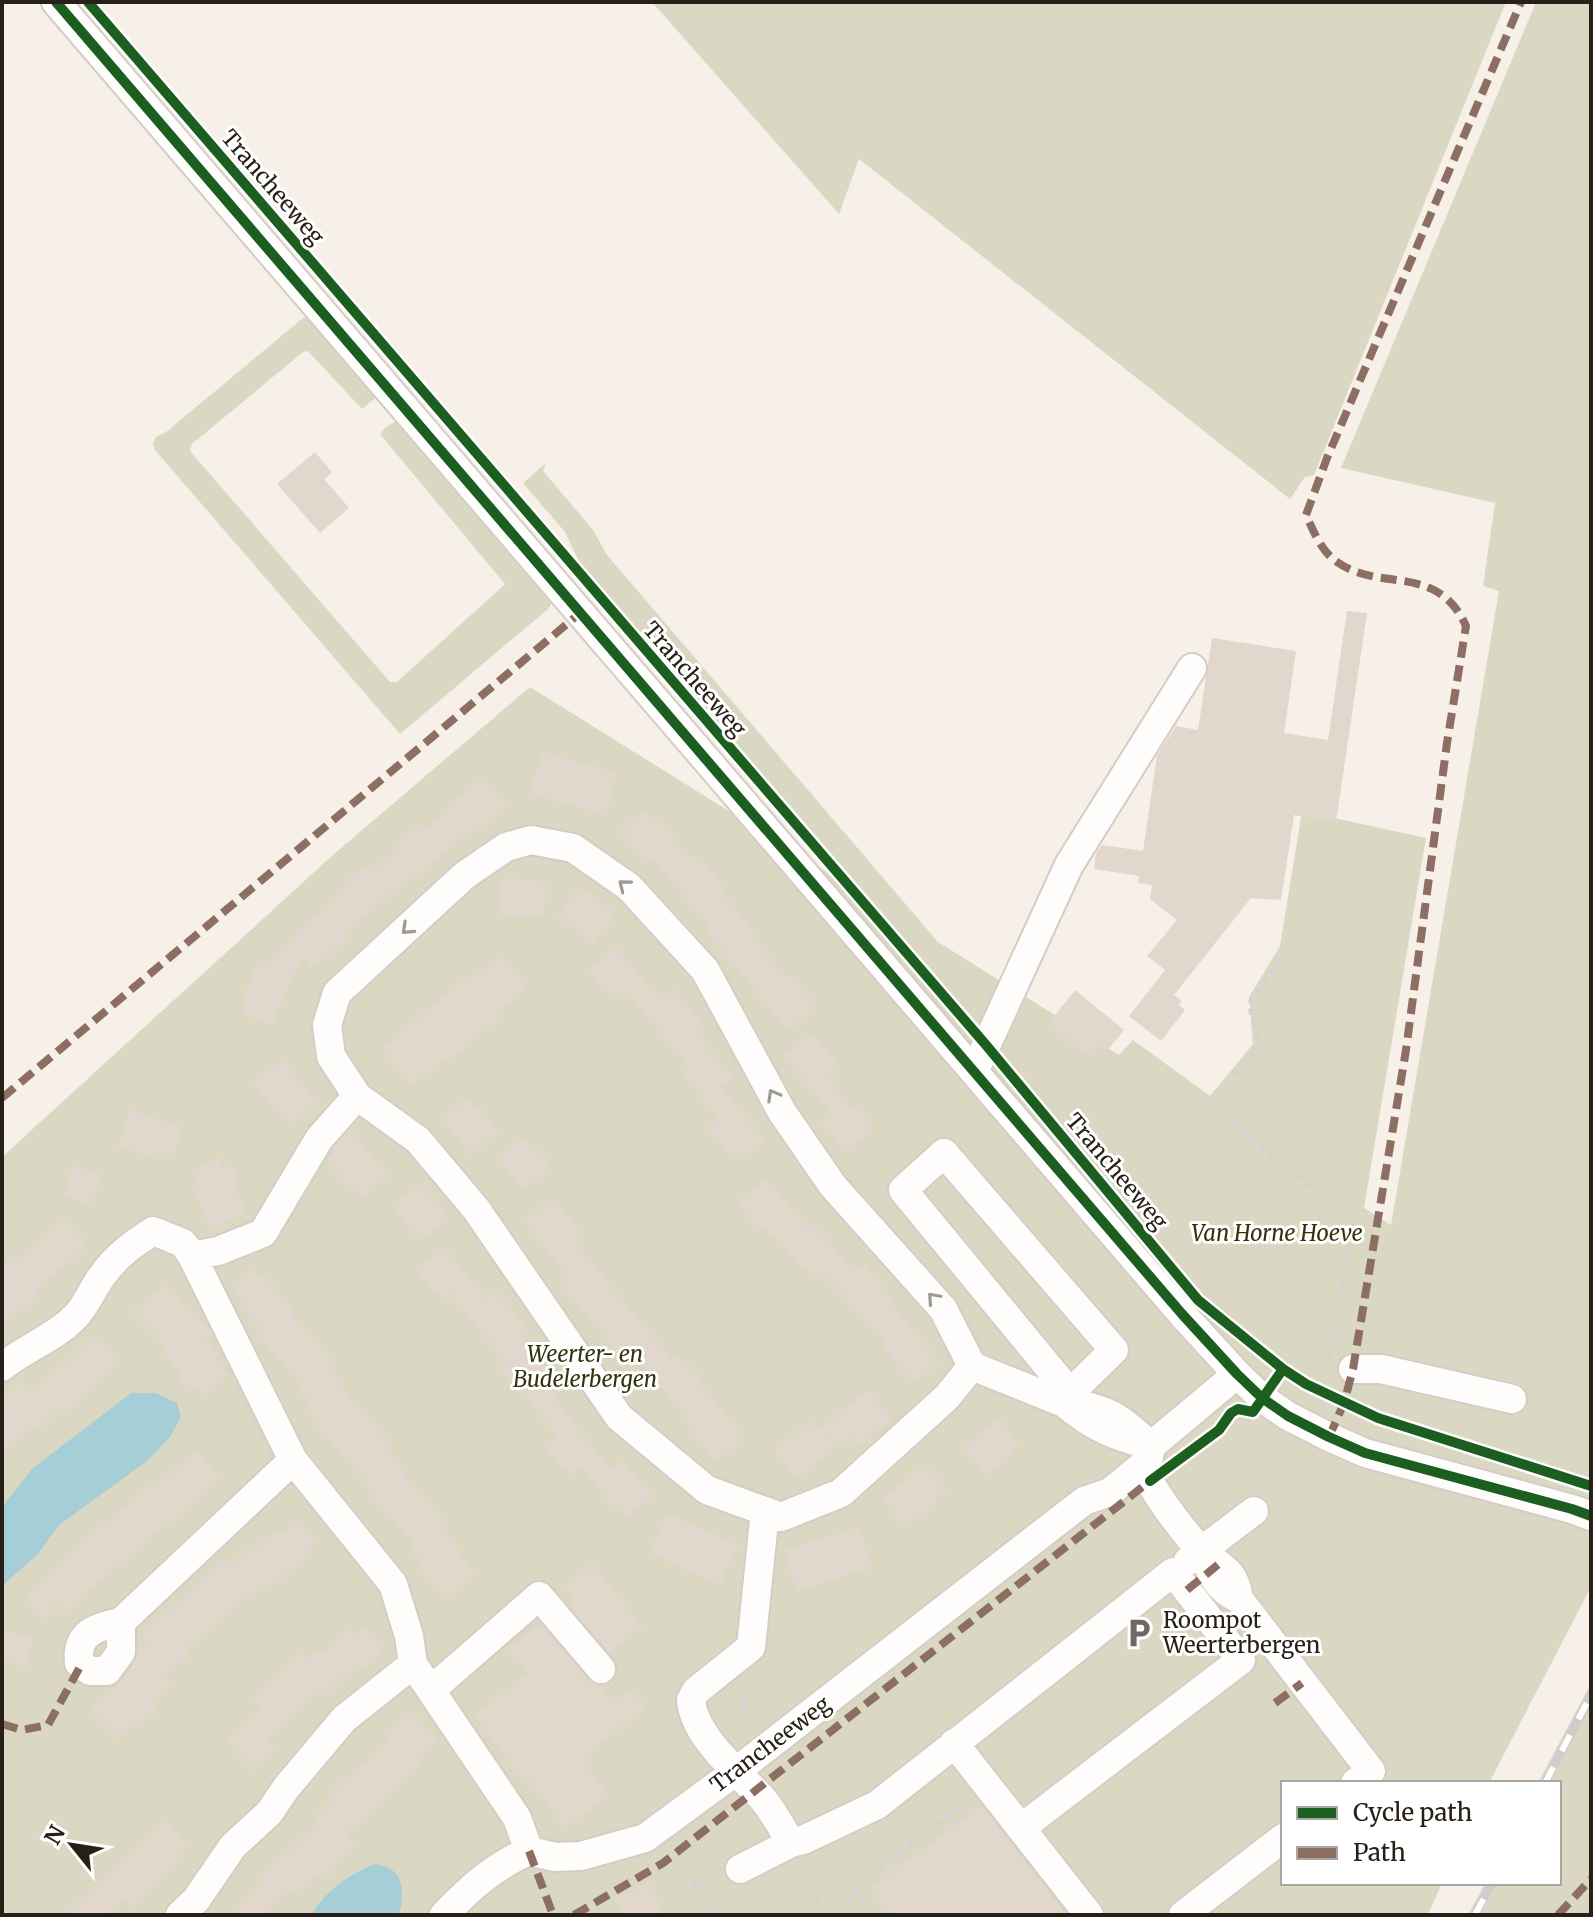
<svg xmlns="http://www.w3.org/2000/svg" width="1593" height="1917" font-family="Merriweather,serif">
<rect width="100%" height="100%" fill="#f7f0e9"/>
<!-- green -->
<path fill="#dad8c3" d="M652,2H1506L1314,475L1305,477L1290,499L859,159L839,214Z
M1536,2H1591V1587L1489,1783H1283V1883H1442L1428,1915H2V1157L334,854L530,687L862,894L582,568L565,532L523,483L546,463L543,471L593,530L607,555L938,942L1119,1055L1133,1040L1210,1096L1253,1044L1249,997L1280,946L1302,811L1426,838L1364,1208L1391,1225L1499,591L1483,586L1495,503L1341,468Z
M308,314L379,395L362,409L308,351L303,352L192,444L190,451L390,682H397L505,584L380,434L386,427L400,419L554,600L548,609L400,734L155,450L153,443L156,437L166,432Z
M1591,1683V1915H1468L1485,1883H1559V1783H1538Z"/>
<!-- water -->
<path fill="#a6ced6" d="M131,1393H156L177,1403L181,1417L170,1437L147,1461L59,1525L38,1554L2,1586V1507L33,1468Z
M374,1864C405,1867 405,1891 399,1915H311C327,1890 347,1876 374,1864Z"/>
<!-- building -->
<path fill="#e1d7cc" d="M315,452L332,472L324,479L349,508L320,533L277,484Z
M1347,611L1367,613L1336,822L1294,815L1281,900L1251,898L1174,995L1182,1001L1179,1005L1185,1010L1161,1041L1129,1016L1165,970L1147,956L1177,920L1150,899L1152,885L1138,883L1139,876L1094,869L1096,853L1102,845L1143,851L1157,755L1176,726L1198,730L1212,638L1296,651L1284,733L1328,740Z
M542,752L617,773L606,815L530,793Z
M481,778L506,806L470,836L468,832L411,881L408,878L342,935L346,939L311,969L301,957L272,1025L241,1013L247,998L244,997L259,959L268,963L299,936L296,933L338,898L336,896L345,888L343,885L364,867L369,874L398,848L396,845L422,824L426,829L458,803L456,800Z
M645,810L653,819L656,817L690,857L693,855L701,864L704,862L725,888L721,892L760,938L756,942L787,978L790,975L816,1006L788,1031L707,931L711,927L651,857L646,862L620,831Z
M501,878L546,882L544,915L532,914V918L498,915Z
M582,886L616,916L592,944L558,914Z
M616,948L661,1001L674,990L703,1025L695,1032L733,1077L720,1087L765,1139L740,1161L731,1151L729,1154L707,1128L719,1118L679,1070L687,1063L626,992L617,1000L609,990L606,993L588,971Z
M500,956L527,987L501,1010L504,1014L449,1061L446,1057L413,1085L382,1049L470,975L474,978Z
M1075,990L1124,1030L1107,1051L1100,1045L1090,1057L1048,1024Z
M811,1033L841,1067L828,1079L853,1109L856,1106L874,1128L846,1152L821,1121L831,1112L783,1056Z
M282,1060L318,1104L292,1124L282,1112L279,1114L254,1083Z
M468,1098L475,1108L478,1105L499,1131L471,1155L442,1119Z
M130,1110L182,1128L173,1156L160,1152L158,1159L118,1146Z
M352,1132L388,1177L362,1197L352,1185L349,1187L327,1160L337,1144Z
M524,1138L531,1147L534,1144L552,1166L523,1190L498,1158Z
M218,1158L223,1168L231,1165L239,1182L233,1185L246,1212L212,1228L193,1189L200,1186L192,1170Z
M73,1166L101,1175L92,1205L64,1196Z
M766,1179L808,1228L813,1224L854,1272L864,1264L893,1299L889,1302L939,1361L914,1383L884,1348L888,1344L820,1270L814,1276L805,1267L803,1269L772,1233L770,1235L762,1226L759,1228L737,1203Z
M421,1183L450,1218L421,1241L392,1206Z
M553,1198L582,1233L573,1240L671,1359L676,1354L684,1364L687,1361L704,1383L701,1385L745,1438L716,1461L687,1425L690,1423L639,1360L630,1367L558,1280L566,1273L524,1221Z
M64,1219L88,1245L36,1289L40,1294L2,1326V1267L16,1255L20,1259Z
M444,1247L487,1300L497,1292L525,1327L518,1333L563,1390L553,1398L611,1470L623,1461L652,1496L626,1517L619,1508L616,1510L582,1467L572,1475L565,1465L561,1468L544,1446L557,1435L527,1398L525,1400L499,1369L507,1362L450,1293L443,1299L436,1289L433,1292L415,1270Z
M254,1269L261,1278L264,1276L296,1311L291,1316L331,1359L326,1363L346,1385L341,1389L393,1446L388,1450L408,1471L403,1476L443,1519L439,1523L458,1545L454,1549L475,1572L447,1598L418,1567L423,1563L410,1549L415,1544L367,1492L371,1488L318,1428L322,1424L306,1407L311,1403L298,1389L302,1385L255,1332L260,1328L239,1306L243,1302L232,1289Z
M164,1284L211,1333L205,1339L220,1356L215,1361L227,1375L205,1395L197,1386L191,1392L176,1377L181,1373L162,1352L167,1348L133,1312Z
M95,1335L121,1361L65,1414L59,1408L38,1429L33,1424L2,1453V1399L19,1382L31,1394Z
M868,1390L891,1419L857,1446L849,1436L839,1445L828,1431L834,1449L797,1478L774,1450L810,1421L818,1431Z
M999,1418L1020,1444L1011,1452L1013,1454L987,1476L964,1448Z
M196,1451L219,1477L169,1525L167,1523L64,1612L52,1600L46,1621L25,1599L103,1522L105,1525L148,1486L152,1490Z
M926,1464L947,1490L934,1500L936,1503L905,1528L882,1499Z
M667,1513L738,1546L720,1585L649,1552Z
M297,1521L316,1542L304,1553L306,1556L273,1585L270,1582L248,1601L244,1597L184,1651L188,1655L165,1676L172,1683L151,1702L157,1710L143,1723L139,1719L118,1738L90,1709L133,1669L131,1667L138,1652L148,1643L142,1636L226,1559L231,1565L253,1543L256,1548L278,1529L282,1534Z
M859,1527L872,1567L797,1591L784,1550Z
M592,1565L642,1626L610,1653L567,1603L575,1597L566,1587Z
M540,1624L588,1680L599,1685L613,1704L631,1689L645,1707L581,1759L609,1795L566,1828L526,1776L523,1779L474,1716L528,1673L509,1648Z
M363,1627L384,1648L363,1670L357,1664L321,1698L316,1692L266,1739L276,1749L254,1770L227,1741L263,1709L253,1699L303,1652L309,1659L318,1650L322,1654L348,1629L354,1635Z
M2,1630L33,1638L26,1666L2,1660Z
M411,1711L438,1741L417,1759L422,1764L345,1835L354,1844L334,1863L337,1867L323,1881L317,1875L296,1895L290,1889L263,1915H231L265,1881L260,1876L319,1824L314,1819L332,1801L327,1796L385,1745L384,1744L391,1736L388,1733Z
M982,1806L1066,1915H891L871,1888Z
M166,1822L187,1844L174,1856L179,1861L133,1907L126,1899L109,1915H65Z
M650,1883L665,1915H622L615,1898Z"/>
<g fill="none" stroke-linecap="round" stroke-linejoin="round">
<!-- minor casing -->
<g stroke="#d4cdc6" stroke-width="32">
<path id="minor" d="M56,2L1182,1314L1237,1374L1262,1398L1288,1416L1329,1437L1365,1453L1572,1509L1591,1516
M974,1072L1069,865L1192,668
M972,1366L947,1397L841,1493L781,1517L707,1490L619,1417L476,1209L418,1140L357,1096L331,1056L327,1025L337,993L465,875L506,847L531,840L573,848L629,887L705,970L782,1112L833,1186L943,1309L972,1366L1064,1403L1070,1393L1114,1350L944,1153L903,1190L1070,1393
M2,1367C25,1348 53,1339 74,1318C86,1307 92,1289 102,1276C116,1256 133,1244 153,1231L183,1243L192,1256L218,1251L263,1233L319,1139L357,1096
M1353,1369H1381L1512,1399
M1064,1403C1108,1407 1120,1418 1151,1446C1115,1436 1093,1428 1064,1403Z
M293,1460L393,1584L409,1636L413,1664
M765,1511L751,1647L696,1691L691,1700C694,1736 736,1770 759,1795C772,1808 781,1827 791,1843
M1202,1551C1210,1573 1217,1589 1239,1599C1235,1570 1223,1569 1203,1552C1191,1541 1152,1492 1149,1477C1146,1467 1149,1457 1151,1446L1237,1374
M1188,1561L1254,1511
M1239,1599L1371,1771L1355,1783
M121,1622V1652L107,1671H90L79,1663C76,1633 95,1627 121,1622L293,1460L192,1256
M431,1690L539,1596L601,1669
M954,1743L1089,1915
M740,1869L791,1843L803,1840L877,1805L1173,1572L1241,1660L1021,1828
M180,1915L196,1900L233,1846L269,1813L286,1788L344,1719L413,1664L517,1818L529,1851L555,1857L581,1856L645,1838L735,1772L1084,1501L1110,1492L1148,1461
M444,1915C470,1888 494,1866 529,1851
M1183,1915L1283,1838"/>
</g>
<!-- path -->
<path stroke="#d5d3d1" stroke-width="5" stroke-dasharray="6 6" stroke-linecap="butt" d="M1281,959L1249,1004L1260,1045L1210,1106L1353,1220L1331,1354
M1283,1369C1295,1354 1314,1353 1332,1356
M739,1737L746,1684
M660,1858L681,1889L716,1877
M696,1884L710,1915
M816,1899L824,1915
M843,1915L862,1881L968,1801"/>
<!-- minor -->
<use href="#minor" stroke="#fefdfc" stroke-width="28"/>
<!-- rail casing -->
<g stroke="#cfcdcb" stroke-width="9">
<path id="rail" d="M1545,1783L1591,1695
M1475,1915L1492,1883"/>
</g>
<!-- rail -->
<use href="#rail" stroke="#fff" stroke-width="6" stroke-dasharray="18" stroke-linecap="butt"/>
<!-- quiet -->
<path stroke="#8d6e63" stroke-width="8" stroke-dasharray="16 8" stroke-linecap="butt" d="M2,1098L586,608
M1329,1437L1344,1403L1353,1369L1406,1050L1447,743L1466,626C1437,562 1381,593 1337,562C1321,551 1314,532 1306,515L1327,458L1521,2
M1187,1590L1220,1563
M1275,1703L1302,1683
M2,1724L22,1730L48,1725L81,1665
M529,1851L553,1915
M574,1915L663,1863L1150,1481
M1558,1915L1591,1879"/>
<!-- cycleway casing -->
<g stroke="#fff" stroke-width="15">
<path id="cycleway" d="M56,2L1182,1314L1237,1374L1262,1398L1288,1416L1329,1437L1365,1453L1572,1509L1591,1516
M88,2L986,1045L1198,1300L1283,1369L1306,1384L1378,1418L1591,1486
M1150,1481L1219,1430L1231,1413L1238,1409L1253,1412L1283,1369"/>
</g>
<!-- cycleway -->
<use href="#cycleway" stroke="#1b5e20" stroke-width="10"/>
</g>
<!-- one-way arrows -->
<defs><path id="oneway-chevron" d="M-2-3.5L2.5 0L-2 3.5" fill="none" stroke-width="1.6" stroke-linecap="round" stroke-linejoin="round" transform="scale(2)"/></defs>
<g stroke="#9d9a95">
<use href="#oneway-chevron" transform="translate(624 885) rotate(-141)"/>
<use href="#oneway-chevron" transform="translate(407 929) rotate(137)"/>
<use href="#oneway-chevron" transform="translate(773 1095) rotate(-119)"/>
<use href="#oneway-chevron" transform="translate(933 1298) rotate(-132)"/>
</g>
<!-- icons -->
<defs>
<g id="parking-bare" transform="scale(2.4)"><path d="M-3.5-5.5H1a3.5 3.5 0 0 1 0 7H-1V5.5H-3.5ZM-1-3.4V-.6H.8a1.4 1.4 0 0 0 0-2.8Z" fill="#706961" stroke="#fff" stroke-width="2.5" paint-order="stroke"/></g>
</defs>
<g fill-rule="evenodd">
<use href="#parking-bare" x="1139" y="1633"/>
</g>
<g text-anchor="middle" dominant-baseline="central" stroke-width="6" stroke-linejoin="round" paint-order="stroke">
<!-- street labels -->
<g font-size="22" fill="#272018" stroke="#fff">
<text transform="translate(273 187) rotate(49)">Trancheeweg</text>
<text transform="translate(695 679) rotate(49)">Trancheeweg</text>
<text transform="translate(1117 1171) rotate(50)">Trancheeweg</text>
<text transform="translate(770 1744) rotate(-37)">Trancheeweg</text>
</g>
<!-- park labels -->
<g font-size="22" font-style="italic" fill="#32330c" stroke="#fff">
<text x="1277" y="1233">Van Horne Hoeve</text>
<text x="585" y="1354">Weerter- en<tspan x="585" dy="25">Budelerbergen</tspan></text>
</g>
<!-- poi labels -->
<g font-size="22" fill="#272018" stroke="#fff" text-anchor="start">
<text x="1163" y="1620">Roompot<tspan x="1163" dy="25">Weerterbergen</tspan></text>
</g>
</g>
<!-- border -->
<rect width="1593" height="1917" fill="none" stroke="#272018" stroke-width="8"/>
<!-- legend -->
<rect x="1281" y="1781" width="280" height="104" fill="#ffffff" stroke="#a9a6a3" stroke-width="2"/>
<rect x="1297" y="1807" width="40" height="12" fill="#1b5e20" stroke="#a9a6a3" stroke-width="2"/>
<text x="1353" y="1821" font-size="24" fill="#272018">Cycle path</text>
<rect x="1297" y="1847" width="40" height="12" fill="#8d6e63" stroke="#a9a6a3" stroke-width="2"/>
<text x="1353" y="1861" font-size="24" fill="#272018">Path</text>
<!-- north arrow -->
<g transform="translate(72 1845) rotate(300)" stroke="#ffffff" stroke-width="6" paint-order="stroke">
<path d="M0-6L14 30L0 20L-14 30Z" fill="#272018"/>
<text y="-12" font-size="22" font-weight="bold" text-anchor="middle" fill="#272018">N</text>
</g>
</svg>
